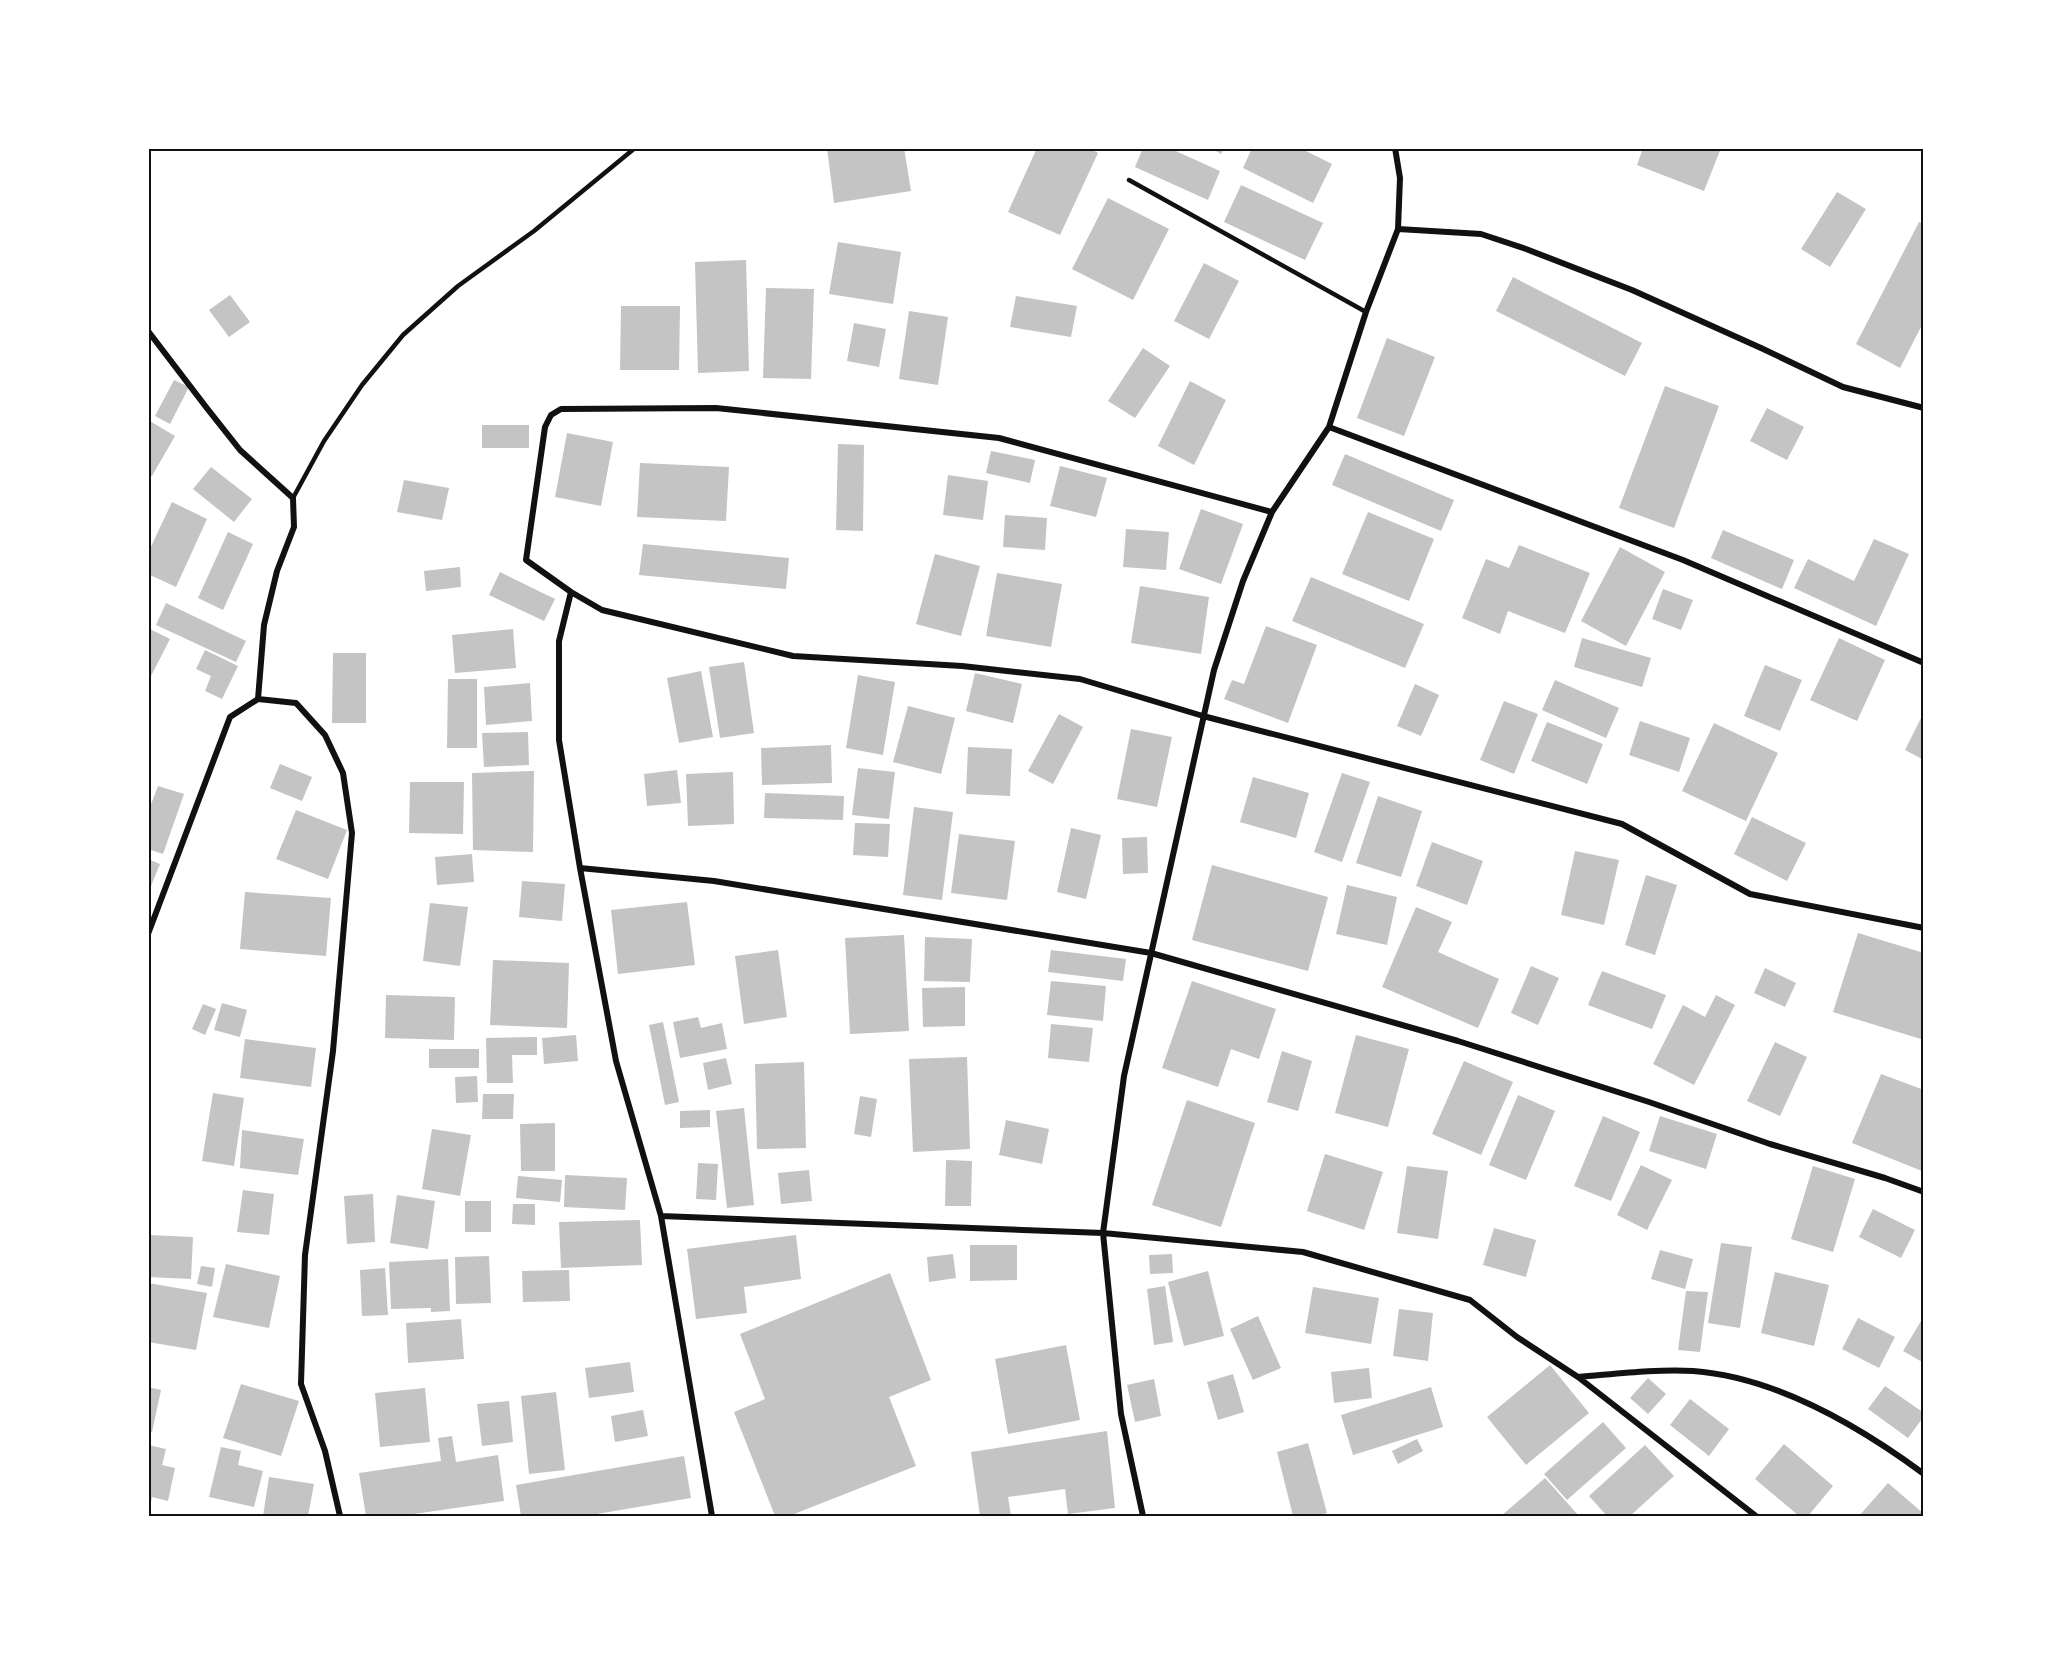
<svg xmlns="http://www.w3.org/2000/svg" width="2072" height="1665" font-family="'DM Sans',sans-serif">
<rect width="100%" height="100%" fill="#fff"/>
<!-- building -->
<path fill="#c4c4c4" d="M827,148H904L911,191L834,203Z
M1037,148H1089L1098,153L1060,235L1008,212Z
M1143,148H1169L1220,171L1208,200L1135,167Z
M1211,148H1224L1221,154Z
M1252,148H1300L1332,164L1313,203L1243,168Z
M1643,148H1721L1704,191L1637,165Z
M1241,185L1323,223L1305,260L1224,222Z
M1837,192L1866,209L1830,267L1801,249Z
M1108,198L1169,229L1133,300L1072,269Z
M1919,222L1924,224V321L1900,368L1856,344Z
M838,242L901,252L893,304L829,294Z
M746,260L749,371L698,373L695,262Z
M1204,263L1239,281L1209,339L1174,321Z
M1513,277L1642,343L1625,376L1496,311Z
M766,288L814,289L811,379L763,378Z
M230,295L250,322L229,337L209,310Z
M1016,296L1077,306L1071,337L1010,327Z
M621,306H680L679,370H620Z
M909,311L948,317L938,385L899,379Z
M854,323L886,329L879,367L847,361Z
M1387,338L1435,357L1404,436L1357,418Z
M1143,348L1170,366L1135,418L1108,401Z
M174,380L189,387L170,424L155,416Z
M1190,381L1226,400L1194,465L1158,446Z
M1665,386L1719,406L1674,528L1619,508Z
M1767,408L1804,427L1787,460L1750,441Z
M148,420L175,436L152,476L148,474Z
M482,425H529V448H482Z
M567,433L613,442L601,506L555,497Z
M838,444L864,445L863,531L836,530Z
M991,451L1035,460L1030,483L986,473Z
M1345,454L1454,500L1441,531L1332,485Z
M640,463L729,467L726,521L637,517Z
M1060,466L1107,478L1096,517L1050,506Z
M211,467L252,499L234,522L193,489Z
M948,475L988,481L983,520L943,515Z
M404,480L449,488L442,520L397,512Z
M172,502L207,519L176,587L148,574V553Z
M1201,509L1243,524L1221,584L1179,569Z
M1368,512L1434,539L1409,601L1342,574Z
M1005,515L1047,518L1045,550L1003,547Z
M1126,529L1169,532L1166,570L1123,567Z
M1723,530L1794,560L1782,589L1711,558Z
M228,532L253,544L223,610L198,598Z
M1874,539L1909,554L1876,626L1794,588L1808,559L1854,581Z
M643,544L789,558L786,589L639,575Z
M1519,545L1590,573L1565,633L1508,611L1500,634L1462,618L1486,559L1509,568Z
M1620,547L1665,572L1626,646L1581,621Z
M935,554L980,566L961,636L916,624Z
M460,567L461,587L426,591L424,571Z
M500,572L555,599L544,621L489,595Z
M997,573L1062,584L1051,647L986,636Z
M1311,577L1424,624L1405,668L1292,621Z
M1140,586L1209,597L1201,654L1131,643Z
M1663,589L1693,600L1681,630L1652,619Z
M166,603L246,641L236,662L156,625Z
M1266,626L1317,645L1288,723L1224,699L1232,680L1244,684Z
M148,628L170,639L151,676L148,675Z
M513,629L516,668L455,673L452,635Z
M1582,638L1651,658L1642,687L1574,667Z
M1839,638L1885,660L1857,721L1810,700Z
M205,650L238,666L222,699L205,691L211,676L196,669Z
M333,653H366V723H332Z
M744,662L754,733L720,738L709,667Z
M1765,665L1802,680L1780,731L1744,716Z
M701,671L713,737L679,743L667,678Z
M975,673L1022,684L1013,723L966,711Z
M858,675L895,682L883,755L846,748Z
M448,679H477V748H447Z
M1555,680L1619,708L1606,738L1542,710Z
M530,683L532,721L486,725L484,687Z
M1415,684L1439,695L1421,736L1397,726Z
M1504,701L1538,714L1514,774L1480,760Z
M908,706L955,718L941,774L893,762Z
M1924,712V760L1905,750Z
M1059,714L1083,727L1053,784L1028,771Z
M1640,721L1690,738L1679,772L1629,755Z
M1547,722L1603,744L1587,784L1531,761Z
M1714,723L1778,753L1746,821L1682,791Z
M1131,729L1172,737L1157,807L1117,799Z
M528,732L529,765L484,767L482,733Z
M831,745L832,783L762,785L761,748Z
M968,747L1012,749L1010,796L966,794Z
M280,764L312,777L302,801L270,788Z
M858,768L895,772L889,819L852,815Z
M677,770L681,803L647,806L644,774Z
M534,771L533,852L473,850L472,773Z
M733,772L734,824L688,826L686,774Z
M1342,773L1370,782L1342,862L1314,852Z
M1253,777L1309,793L1296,838L1240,822Z
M410,782H464L463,834L409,833Z
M158,786L184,794L163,854L148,849V812Z
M765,793L844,796L843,820L764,818Z
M1378,796L1422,811L1401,877L1356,863Z
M914,807L953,812L942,900L903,895Z
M296,810L347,830L328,879L276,859Z
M1752,817L1806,843L1787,881L1734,854Z
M855,823L890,824L888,857L853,855Z
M1071,828L1101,835L1086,899L1057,892Z
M959,834L1015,841L1007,900L951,893Z
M1147,837L1148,873L1123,874L1122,838Z
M1432,842L1483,861L1467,905L1416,886Z
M1575,851L1619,860L1604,925L1561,915Z
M472,854L474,882L437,885L435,857Z
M148,859L160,864L149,891H148Z
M1212,865L1328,897L1308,971L1192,940Z
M1646,875L1677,885L1655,955L1625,945Z
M522,881L565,884L562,921L519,917Z
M1347,885L1397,897L1387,945L1336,934Z
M245,892L331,898L326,956L240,949Z
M687,902L695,965L618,974L611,910Z
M430,903L468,907L460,966L423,961Z
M1416,907L1452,922L1438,952L1499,979L1478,1028L1382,987Z
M1858,933L1924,953V1040L1833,1012Z
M904,935L909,1031L850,1034L845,938Z
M925,937L972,939L970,982L924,981Z
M778,950L787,1017L744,1024L735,956Z
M1051,950L1126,959L1123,981L1048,972Z
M493,960L569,963L567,1028L490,1025Z
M1531,966L1559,978L1538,1025L1511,1013Z
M1765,968L1796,983L1785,1007L1754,993Z
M1602,971L1666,995L1652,1029L1588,1005Z
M1051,981L1106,986L1103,1021L1047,1015Z
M1192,981L1276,1009L1259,1059L1231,1049L1218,1087L1162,1068Z
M965,987V1026L923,1027L922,988Z
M386,995L455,997L454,1040L385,1038Z
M1716,995L1735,1005L1694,1085L1653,1064L1683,1005L1705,1017Z
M222,1003L247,1010L240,1037L214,1030Z
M203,1004L216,1009L205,1035L192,1029Z
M698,1017L701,1028L722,1023L727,1049L680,1058L673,1022Z
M663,1022L679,1102L665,1105L649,1025Z
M1051,1024L1093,1028L1089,1062L1048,1058Z
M576,1035L578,1061L544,1064L542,1038Z
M1356,1035L1409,1049L1388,1127L1335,1113Z
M537,1037V1055H512L513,1083H487L486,1038Z
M245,1039L316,1048L311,1087L240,1078Z
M1775,1042L1807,1057L1780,1116L1747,1101Z
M429,1049H479V1068H429Z
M1282,1051L1312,1061L1298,1111L1267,1102Z
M967,1057L970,1149L913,1152L909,1059Z
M726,1058L732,1084L708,1090L703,1063Z
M1464,1061L1513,1082L1481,1155L1432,1134Z
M804,1062L806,1148L757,1149L755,1064Z
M1881,1074L1924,1090L1922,1171L1852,1143Z
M477,1076L478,1102L456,1103L455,1077Z
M213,1093L244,1098L234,1166L202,1161Z
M483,1094H514L513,1119H482Z
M1518,1095L1555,1111L1526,1180L1489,1165Z
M860,1096L877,1099L871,1137L854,1134Z
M1187,1100L1255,1123L1221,1227L1152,1205Z
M744,1108L754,1205L727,1208L716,1111Z
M710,1110V1127L680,1128V1111Z
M1603,1116L1640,1132L1611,1201L1574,1186Z
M1660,1116L1717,1134L1706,1169L1649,1151Z
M1006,1120L1049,1129L1042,1164L999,1155Z
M555,1123V1171H521L520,1124Z
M432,1129L471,1135L460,1196L422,1189Z
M242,1130L304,1139L298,1175L240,1168Z
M1325,1154L1383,1172L1364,1230L1307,1211Z
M946,1160L972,1161L971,1206H945Z
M698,1163L718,1164L716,1200L696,1199Z
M1641,1165L1672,1180L1647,1230L1617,1215Z
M1407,1166L1448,1171L1438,1239L1397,1233Z
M1813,1166L1855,1179L1833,1252L1791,1239Z
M809,1170L812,1201L781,1204L778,1173Z
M565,1175L627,1178L625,1210L564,1207Z
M518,1176L562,1180L560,1202L516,1198Z
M243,1190L274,1194L269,1235L237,1232Z
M373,1194L375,1242L347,1244L344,1196Z
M397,1195L435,1201L428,1249L390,1243Z
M465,1201H491V1232H465Z
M513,1204H535V1225L512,1224Z
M1873,1209L1915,1230L1901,1258L1859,1237Z
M640,1220L642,1265L561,1268L559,1222Z
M1494,1228L1536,1240L1526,1277L1483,1265Z
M149,1235L193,1237L191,1279L148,1277Z
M796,1235L801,1279L744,1287L747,1313L696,1319L687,1249Z
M1721,1243L1752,1247L1740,1328L1708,1323Z
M970,1245H1017V1280L970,1281Z
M1660,1250L1693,1259L1685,1289L1651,1279Z
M953,1254L956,1278L929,1282L927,1257Z
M1172,1254L1173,1273L1150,1274L1149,1255Z
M489,1256L491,1303L456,1304L455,1257Z
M448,1259L450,1311L431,1312V1308L391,1309L389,1262Z
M226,1264L280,1276L269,1328L213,1317Z
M201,1266L215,1268L212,1287L197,1284Z
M385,1268L388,1315L362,1316L360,1270Z
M569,1270L570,1301L523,1302L522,1271Z
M1208,1271L1224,1336L1184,1346L1168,1282Z
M1775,1272L1829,1285L1814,1346L1761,1333Z
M890,1273L931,1380L889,1397L916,1466L789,1516H775L734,1412L765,1399L740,1334Z
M148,1283L207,1293L196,1350L148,1342Z
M1165,1286L1173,1342L1154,1345L1147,1289Z
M1313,1287L1379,1298L1371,1344L1305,1333Z
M1686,1291L1708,1292L1700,1352L1678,1350Z
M1399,1309L1433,1313L1428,1361L1393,1356Z
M1258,1316L1281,1368L1253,1380L1230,1329Z
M1924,1316V1363L1903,1351Z
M1858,1318L1895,1337L1879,1368L1842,1349Z
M461,1319L464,1359L408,1363L406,1323Z
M1066,1345L1080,1420L1008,1434L995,1359Z
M630,1362L634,1392L589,1398L585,1368Z
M1550,1365L1589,1413L1526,1465L1487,1417Z
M1369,1368L1372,1398L1334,1403L1331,1372Z
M1233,1374L1244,1412L1218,1420L1207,1382Z
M1648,1378L1666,1394L1648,1414L1630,1398Z
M1154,1379L1161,1416L1135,1422L1127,1385Z
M241,1384L299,1401L281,1456L223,1438Z
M1885,1386L1924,1413V1416L1908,1438L1868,1409Z
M148,1387L161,1390L152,1432H148Z
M1431,1387L1443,1427L1353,1455L1341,1415Z
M425,1388L430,1442L380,1447L375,1393Z
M556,1392L565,1470L529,1474L521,1396Z
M1690,1399L1729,1429L1709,1456L1670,1425Z
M509,1401L513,1442L482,1446L477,1404Z
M643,1410L648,1436L615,1442L611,1416Z
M1603,1422L1626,1448L1567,1500L1544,1474Z
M1107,1431L1115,1508L1068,1514L1065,1489L1008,1497L1011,1516H980L971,1452Z
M452,1436L456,1462L498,1455L504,1501L400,1516H366L359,1473L441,1461L438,1438Z
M1417,1439L1423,1451L1398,1464L1392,1451Z
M1308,1443L1327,1513L1314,1516H1293L1277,1452Z
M1784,1444L1833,1486L1808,1516H1799L1755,1479Z
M148,1445L166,1449L162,1465L175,1468L168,1501L152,1497L150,1507Z
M1645,1445L1674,1476L1630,1516H1607L1589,1496Z
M221,1447L241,1451L238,1465L263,1471L254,1507L209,1497Z
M684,1456L691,1498L585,1516H521L516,1485Z
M269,1477L314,1484L308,1516H263Z
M1545,1478L1579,1516H1501Z
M1888,1483L1924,1514L1922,1516H1859Z"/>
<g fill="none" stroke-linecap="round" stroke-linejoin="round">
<!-- service -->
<path stroke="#111" stroke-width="4.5" d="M1129,180L1366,312
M293,498L324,441L362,385L403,335L458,286L534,231L635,148"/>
<!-- minor -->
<path stroke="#111" stroke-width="6" d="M1398,229L1481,234L1526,249L1632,290L1761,348L1843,387L1924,408
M148,331L206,407L240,450L293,498L294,527L277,571L264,625L258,699
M1329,427L1683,560L1924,663
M1272,512L999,438L716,408L561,409L551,415L545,427L526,560L571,592L602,610L793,656L962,666L1080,679L1203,716L1622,824L1750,894L1924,928
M571,592L559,641V740L580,868L616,1061L661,1216L712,1516
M580,868L714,881L1151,953L1458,1041L1649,1102L1770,1144L1885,1178L1924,1192
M148,934L230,717L258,699L296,703L325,735L343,773L352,833L333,1051L305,1255L301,1384L325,1451L340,1516
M661,1216L1103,1233L1303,1252L1470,1300L1517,1337L1578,1377L1756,1516
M1578,1377C1616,1374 1655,1369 1693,1371C1775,1377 1859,1426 1924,1474
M1143,1516L1121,1414L1103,1233L1124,1076L1214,670L1243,581L1272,512L1329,427L1366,312L1398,229L1400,178L1395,148"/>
</g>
<!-- border -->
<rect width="2072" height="1665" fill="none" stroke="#ffffff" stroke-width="300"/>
<rect x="150" y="150" width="1772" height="1365" fill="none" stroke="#111" stroke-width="2"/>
</svg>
